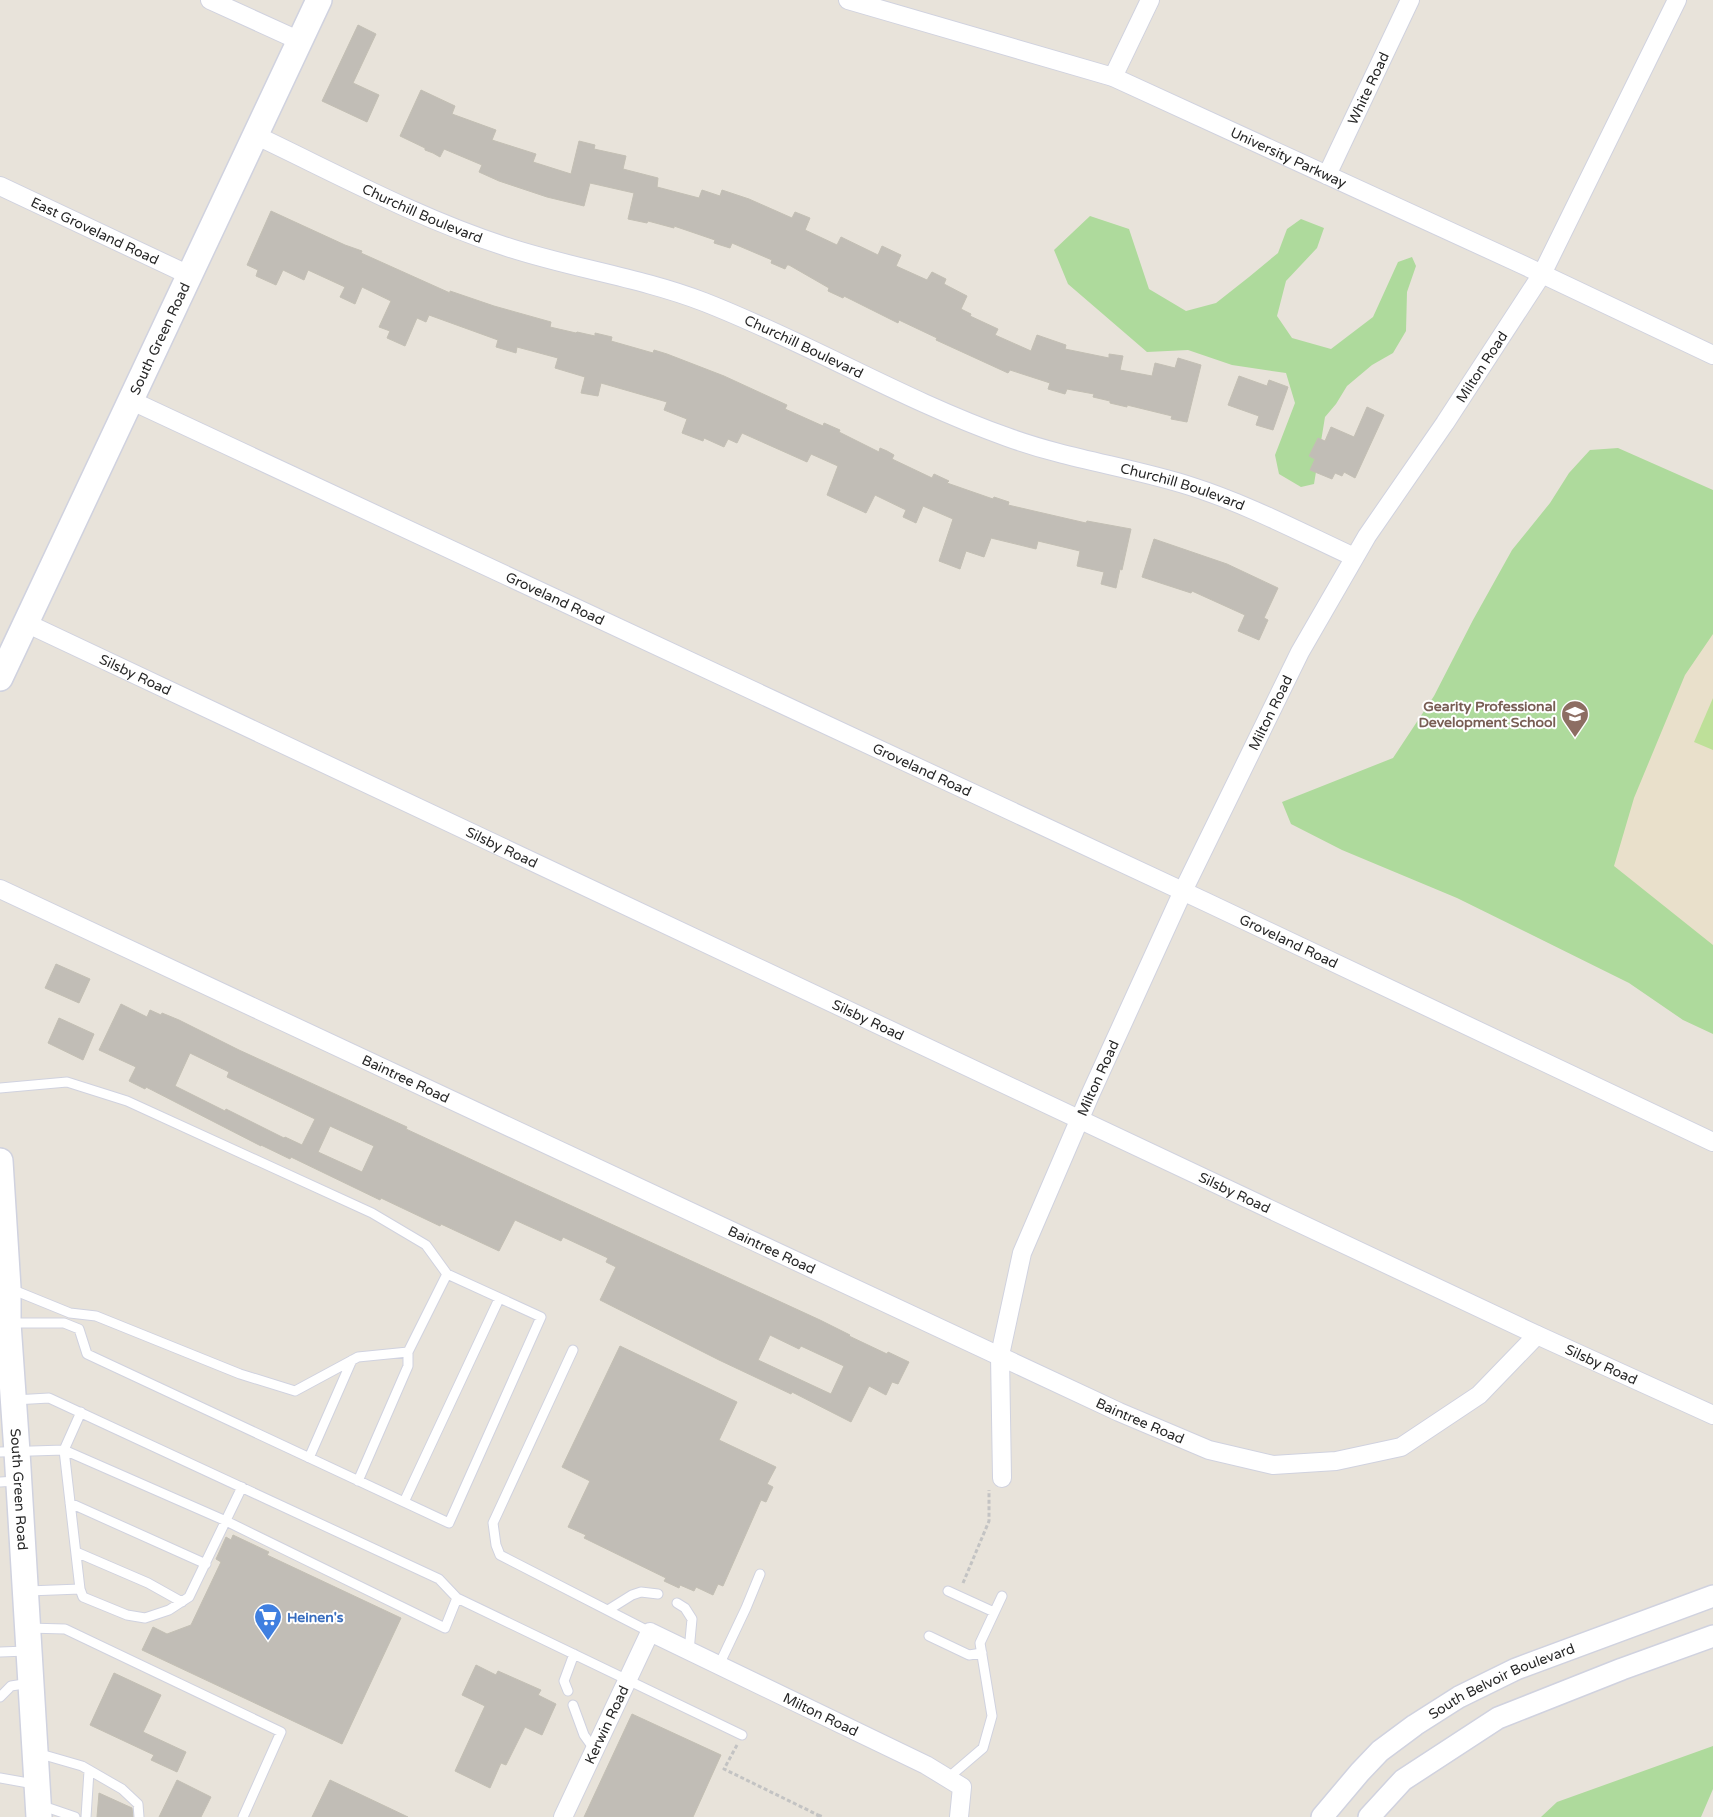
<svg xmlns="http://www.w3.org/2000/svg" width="1713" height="1817" font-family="'Varela Round',sans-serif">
<rect width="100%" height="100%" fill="#e8e3da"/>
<!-- education -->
<path fill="#e9e0cb" d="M1713,516V1000L1380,846Z"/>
<!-- green -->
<path fill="#aeda9c" d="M1090,216L1129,229L1149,289L1186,311L1216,303L1249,277L1278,253L1287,229L1301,219L1324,228L1317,248L1286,281L1277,316L1292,338L1331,349L1373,317L1398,262L1412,257L1416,266L1407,292L1406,331L1393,353L1372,365L1347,386L1336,404L1325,417L1314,484L1301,487L1279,474L1275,455L1295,403L1286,373L1232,365L1188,350L1147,352L1068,284L1054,250Z
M1618,448L1713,490V634L1685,675L1634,798L1614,866L1713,945V1034L1683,1020L1629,983L1457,898L1342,850L1291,824L1282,802L1393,758L1434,696L1473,620L1512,550L1550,503L1569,473L1590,450Z
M1713,1746V1789L1701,1817H1541L1557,1802Z"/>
<!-- pitch -->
<path fill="#bee099" d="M1713,698V750L1694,742Z"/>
<!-- building -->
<path fill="#c1bdb6" stroke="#c3bfb4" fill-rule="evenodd" d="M358,25L376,34L353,83L379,95L367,122L322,101Z
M421,90L455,106L452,114L496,130L492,140L536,154L533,162L571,174L579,141L595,145L594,149L626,156L623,169L658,178L657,187L699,198L702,190L720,196L722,190L749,199L792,218L795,212L810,218L805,230L837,245L841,237L878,255L882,246L901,255L896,266L927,280L932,272L946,279L944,284L967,296L961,309L971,314L970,316L998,329L995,335L1031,351L1037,335L1066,345L1065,349L1109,358V354L1123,356L1120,370L1152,376L1155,363L1175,368L1178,358L1201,365L1187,422L1171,419L1172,416L1127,405V407L1110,403V401L1093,397L1094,394L1067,389L1065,394L1048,389L1050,383L1010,370L1008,373L936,340L937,338L899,320L898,323L844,296L843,298L828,291L829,288L789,265H787L785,269L771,263L772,260L732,243L730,248L714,243L715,240L674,226V228L648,221L647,223L628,219L634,193L590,183L584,206L547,197L499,181L479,172L482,165L444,149L440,157L433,153L425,150V148L400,136Z
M271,211L345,245L362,251L361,253L450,293V291L494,306L551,322L550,327L576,333L577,332L595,336V333L612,337L611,341L653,353L654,350L667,354L724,376L787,405L785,409L823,426L824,423L840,430L839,432L879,452L880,448L887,451L894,455L892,459L932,478L934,474L949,481L947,483L993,499L994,497L1009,502L1008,505L1086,523L1087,521L1131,529L1122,570L1120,569L1116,588L1101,584L1104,572L1077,566L1080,551L1038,541L1036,549L991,538L984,557L966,551L960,569L939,561L953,519L923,506L916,523L903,517L906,510L875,495L866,513L827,495L838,466L811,454L807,462L742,433L737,443L728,439L724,447L704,438L703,441L682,433L687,419L664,410L667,402L601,383L598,396L581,393L585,377L555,368L558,358L517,347L516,353L496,347L498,340L429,315L426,322L417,318L405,346L387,338L390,331L379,327L391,301L362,287L355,304L340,297L345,287L308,270L304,280L283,270L276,285L256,276L258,270L247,265Z
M1239,376L1267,386L1269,380L1288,387L1273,430L1256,425L1259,416L1228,405Z
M1367,407L1384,415L1355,478L1344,472L1342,476L1335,473L1332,479L1310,470L1315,459L1309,456L1318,438L1325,441L1331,427L1354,437Z
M1154,539L1227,564L1278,588L1264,618L1268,620L1259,640L1238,631L1245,615L1192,591L1191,593L1142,577Z
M56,964L90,979L79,1003L45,988Z
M121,1004L147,1017L150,1010L161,1015L162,1013L179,1020L239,1050L407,1127L406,1129L524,1184L820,1320L850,1335L849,1336L887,1354L888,1352L909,1362L898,1384L892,1382L886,1395L869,1386L851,1422L792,1392L791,1394L719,1360L600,1300L616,1267L606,1262L608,1258L563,1237L561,1241L515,1220L499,1251L441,1224L440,1226L381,1198L380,1200L291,1157L290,1159L261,1145V1146L146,1087L145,1089L129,1081L136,1067L99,1050ZM190,1053L229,1072L227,1077L315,1119L302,1145L285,1137L284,1138L226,1109L225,1111L175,1086ZM330,1126L374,1146L362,1172L318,1152ZM770,1335L799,1349L801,1346L844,1366L831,1394L758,1360Z
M59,1018L94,1034L83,1060L48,1043Z
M620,1346L737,1402L719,1440L776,1467L767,1484L773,1487L766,1502L761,1500L723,1586L718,1584L713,1595L696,1587L694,1591L680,1585L679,1588L664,1581L666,1578L584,1538L586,1535L568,1527L590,1481L562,1467Z
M233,1535L269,1552L267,1555L401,1618L342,1744L142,1650L153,1627L167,1634L191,1625L221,1562L216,1559L226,1537L231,1540Z
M476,1665L496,1675L498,1671L541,1690L538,1695L556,1704L542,1735L525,1727L506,1765L501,1763L490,1788L455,1771L485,1706L462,1695Z
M114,1673L161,1695L143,1732L186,1752L177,1772L151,1760L154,1755L90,1725Z
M632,1714L721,1755L693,1817H584Z
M177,1780L211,1797L201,1817H159Z
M330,1780L408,1817H312Z
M99,1793L132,1808L133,1817H97Z"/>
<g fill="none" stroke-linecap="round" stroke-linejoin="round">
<!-- service casing -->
<g stroke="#d0d2df" stroke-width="11">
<path id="service" d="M0,1088L67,1082L127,1101L372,1213L426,1245L447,1274
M11,1289L70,1313L96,1316L240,1374L295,1391L358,1357L408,1352
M10,1323H64L79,1329L87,1354L449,1523L541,1317L447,1274L408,1352V1366L358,1481
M573,1350L493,1523L496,1545L500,1555L650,1632
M14,1400L49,1398L439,1579L457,1598L742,1735
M81,1412L64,1450L80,1589L83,1597L127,1615L145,1618L169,1610L189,1597L242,1487
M0,1452L64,1450L226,1521L445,1628L457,1598
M309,1458L352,1360
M0,1482L16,1481
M404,1502L499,1299
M70,1503L206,1564
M76,1552L148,1583L182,1602
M28,1591L80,1589
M948,1591L994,1612
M677,1603L685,1608L692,1619L689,1651
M608,1610L632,1595L641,1592L658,1594
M28,1628L65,1629L281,1732L243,1817
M929,1636L969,1655L982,1653
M0,1652L27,1651
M719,1665L746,1608L760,1574
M568,1691L564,1681L574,1654
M0,1697L11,1686L30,1683
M573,1705L584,1735L594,1749
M37,1753L82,1766L122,1789L138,1804L139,1817
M0,1778L34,1784
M948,1778L983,1748L992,1716L980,1643L1002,1596
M40,1805L75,1817
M86,1817L89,1771"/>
</g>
<!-- minor casing -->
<g stroke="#d0d2df" stroke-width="20">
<g id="minor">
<path d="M210,0L300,41"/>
<path id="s1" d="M848,0L1113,77L1521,264L1713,355"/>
<path d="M1113,77L1150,0"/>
<path id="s2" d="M255,135C337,174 418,218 504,246C569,268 639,277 704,302C807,342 903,400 1007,437C1067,459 1130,467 1190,486C1247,504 1300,532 1354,557"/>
<path id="s3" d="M1327,175L1410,0"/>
<path id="s4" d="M0,186L189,275"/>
<path id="s5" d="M130,400L1206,902L1713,1142"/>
<path id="s6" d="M26,623L1537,1335L1713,1415"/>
<path id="s7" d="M0,889L1119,1412L1209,1450L1273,1465L1336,1461L1401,1447L1479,1395L1537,1335"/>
<path id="s8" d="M1002,1478L1000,1355L1022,1253L1090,1095L1183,891L1300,652L1367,536L1445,423L1542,274L1677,0"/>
<path id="s9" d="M563,1817L650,1632L926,1765L962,1787L959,1817"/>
</g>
</g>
<!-- tertiary casing -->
<g stroke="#d0d2df" stroke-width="24">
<g id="tertiary">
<path id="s10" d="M1322,1817L1360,1772L1380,1751L1415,1725L1459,1697L1516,1669L1713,1596"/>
<path d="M1369,1817L1403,1780L1498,1718L1622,1669L1713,1636"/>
</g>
</g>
<!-- secondary casing -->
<g stroke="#d0d2df" stroke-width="28">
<g id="secondary">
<path id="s11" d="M0,678L319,0"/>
<path id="s12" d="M0,1161L8,1288V1323L17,1452L39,1817"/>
</g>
</g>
<!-- path -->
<path stroke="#c3c3c3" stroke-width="3" stroke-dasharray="4 2.5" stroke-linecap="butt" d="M963,1583L989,1521V1490
M737,1745L724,1769L818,1815L817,1817
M818,1815L823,1817"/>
<!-- service -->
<use href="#service" stroke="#fff" stroke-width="9"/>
<!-- minor -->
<use href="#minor" stroke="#fff" stroke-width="18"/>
<!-- tertiary -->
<use href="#tertiary" stroke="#fff" stroke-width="21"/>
<!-- secondary -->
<use href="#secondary" stroke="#fff" stroke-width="25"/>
</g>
<!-- icons -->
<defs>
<g id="school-pin" transform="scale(1.4375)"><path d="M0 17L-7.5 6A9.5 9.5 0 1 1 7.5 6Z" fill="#8d6e63" stroke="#fff"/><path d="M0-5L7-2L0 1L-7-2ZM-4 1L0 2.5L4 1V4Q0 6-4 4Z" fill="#fff"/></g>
<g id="supermarket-pin" transform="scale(1.4375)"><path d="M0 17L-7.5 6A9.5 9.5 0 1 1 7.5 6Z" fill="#3f7fe0" stroke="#fff"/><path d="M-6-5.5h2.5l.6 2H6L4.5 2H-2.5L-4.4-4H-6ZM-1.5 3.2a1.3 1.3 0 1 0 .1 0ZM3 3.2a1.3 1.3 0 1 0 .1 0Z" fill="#fff"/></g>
</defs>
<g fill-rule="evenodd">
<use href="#school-pin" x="1575" y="714"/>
<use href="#supermarket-pin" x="268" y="1617"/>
</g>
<g text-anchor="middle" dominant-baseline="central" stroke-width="4" stroke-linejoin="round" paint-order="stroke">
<!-- street labels -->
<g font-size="14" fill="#272727" stroke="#fff">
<text stroke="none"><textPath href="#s3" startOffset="96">White Road</textPath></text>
<text stroke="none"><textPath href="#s1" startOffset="469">University Parkway</textPath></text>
<text stroke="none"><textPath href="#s2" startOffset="185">Churchill Boulevard</textPath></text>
<text stroke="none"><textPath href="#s4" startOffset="105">East Groveland Road</textPath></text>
<text stroke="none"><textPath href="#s11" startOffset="375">South Green Road</textPath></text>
<text stroke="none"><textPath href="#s2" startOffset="590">Churchill Boulevard</textPath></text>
<text stroke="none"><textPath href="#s8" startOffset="1228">Milton Road</textPath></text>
<text stroke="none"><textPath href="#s2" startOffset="995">Churchill Boulevard</textPath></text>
<text stroke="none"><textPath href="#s5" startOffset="469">Groveland Road</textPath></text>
<text stroke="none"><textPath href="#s6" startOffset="121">Silsby Road</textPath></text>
<text stroke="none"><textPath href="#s8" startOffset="822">Milton Road</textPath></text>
<text stroke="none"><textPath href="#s5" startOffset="874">Groveland Road</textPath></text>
<text stroke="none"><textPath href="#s6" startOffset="526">Silsby Road</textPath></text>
<text stroke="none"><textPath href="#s5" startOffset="1279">Groveland Road</textPath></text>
<text stroke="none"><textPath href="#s6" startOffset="931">Silsby Road</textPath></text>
<text stroke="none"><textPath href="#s7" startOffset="448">Baintree Road</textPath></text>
<text stroke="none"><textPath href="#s8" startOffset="418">Milton Road</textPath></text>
<text stroke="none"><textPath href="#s6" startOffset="1336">Silsby Road</textPath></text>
<text stroke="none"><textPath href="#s7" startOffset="852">Baintree Road</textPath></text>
<text stroke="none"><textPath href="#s6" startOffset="1741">Silsby Road</textPath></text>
<text stroke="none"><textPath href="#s7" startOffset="1258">Baintree Road</textPath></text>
<text stroke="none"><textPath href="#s12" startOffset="329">South Green Road</textPath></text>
<text stroke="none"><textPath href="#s10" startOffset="229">South Belvoir Boulevard</textPath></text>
<text stroke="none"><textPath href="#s9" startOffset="394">Milton Road</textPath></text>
<text stroke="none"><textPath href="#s9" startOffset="102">Kerwin Road</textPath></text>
</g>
<!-- education labels -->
<g font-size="14" font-weight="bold" fill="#785e54" stroke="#fff" text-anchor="end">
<text x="1556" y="706">Gearity Professional<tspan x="1556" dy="16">Development School</tspan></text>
</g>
<!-- shop labels -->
<g font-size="14" font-weight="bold" fill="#366cbe" stroke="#fff" text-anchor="start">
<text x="287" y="1617">Heinen's</text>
</g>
</g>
</svg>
